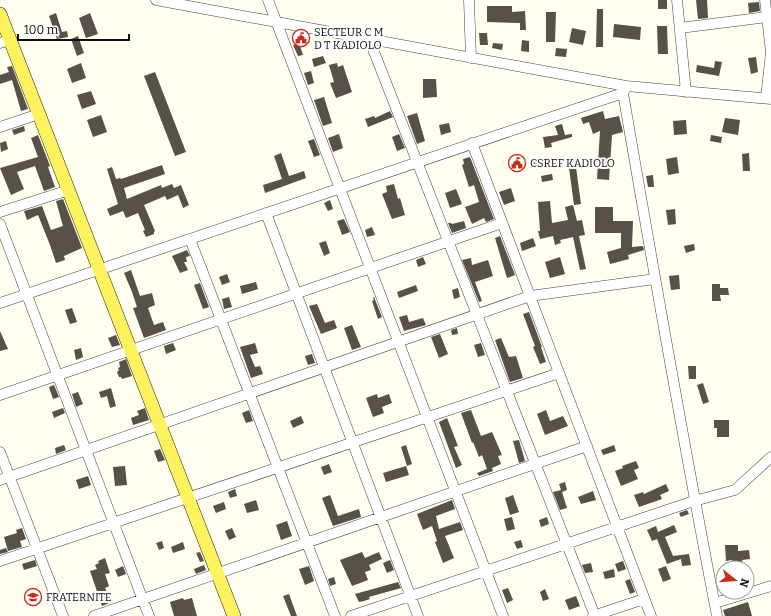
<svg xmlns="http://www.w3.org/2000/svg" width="771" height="616" font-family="Bitter,serif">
<rect width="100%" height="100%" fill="#fffeef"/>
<!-- building -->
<path fill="#575149" d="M658,0H667V9H658Z
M696,0H707L708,18L698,19Z
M759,2L760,11L749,13L748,3Z
M487,6H512V12L525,11L526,30H520V23L487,22Z
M597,9H603V47H596Z
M546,12H556L555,42H546Z
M56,13L62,32L67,31L68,37L57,39L49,16Z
M90,13L98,34L86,38L79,18Z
M614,24L641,27L640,40L613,37Z
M657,26H667L668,54H658Z
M572,28L586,31L583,45L569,42Z
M479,33H487L488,45H480Z
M78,36L84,53L77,56L71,39Z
M522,40L529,41V52L521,51Z
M299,43L303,55L298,56L293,45Z
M493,43L503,44L502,50L492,48Z
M556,48L567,49L566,57L555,56Z
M323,56L326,63L314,67L312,59Z
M756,57L758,72L751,74L748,58Z
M715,61L722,62L719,76L696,72L697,65L714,68Z
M81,63L86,78L72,83L67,69Z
M337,63L338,67L343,65L352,92L336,98L330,83L334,82L329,65Z
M12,66L28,109L21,111L12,80L0,84V75L9,72L7,67Z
M311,71L314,83L308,85L304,73Z
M155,72L186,152L175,156L144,76Z
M423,79H436L437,97L423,98Z
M91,91L96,104L82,109L77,95Z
M324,97L332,123L323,126L314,100Z
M390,111L393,117L368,127L365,119L374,116L375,118Z
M603,111L605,119L619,116L623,132L612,135L609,180L597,179L600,131L593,134L589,122L583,124L581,118Z
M417,113L425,141L417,144L407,116Z
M101,115L107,132L93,137L87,120Z
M725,118L740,120L738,135L722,132Z
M686,120L687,134L674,135L673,121Z
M449,123L451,132L441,135L439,125Z
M562,124L565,135L572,134V137L551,143L552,147L545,148L543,137L558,135L555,126Z
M24,126L25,131L14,135L12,130Z
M339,134L343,148L333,152L328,138Z
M399,134L405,148L397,151L392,137Z
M38,135L50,166L48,167L55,187L44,191L35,166L17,172L24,189L11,195L0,168L38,157L31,138Z
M711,135L722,137L721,143L710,141Z
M314,139L320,155L314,157L308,141Z
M6,141L8,149L1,152L0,143Z
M281,153L289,176L304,171L306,178L265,193L263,185L282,179L274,156Z
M749,153L750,171H743L742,154Z
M470,157L494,219L486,222L484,218L472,224L465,207L479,202L474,185L469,187L462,165L464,164L463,159Z
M677,157L679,173L668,175L666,159Z
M538,161L539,167L530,168L529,162Z
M162,165L165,174L124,188L127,199L161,185L162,188L172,184L174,188L181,185L189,205L183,208L178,195L167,200L165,196L144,205L155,231L154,232V234L146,237L143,231L145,230L138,213L126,218L123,211L110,216L107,209L118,204L107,169L112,167L116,179L120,178L121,179Z
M576,167L581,204L574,205L569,168Z
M552,174L553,180L542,182L541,176Z
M653,175L654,187H648L646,176Z
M394,184L398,199L400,198L405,215L392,219L382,194L387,192L386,186Z
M511,188L515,201L504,205L499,192Z
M456,189L462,204L450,208L445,193Z
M63,199L82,248L64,256L65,260L56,263L50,245L38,215L27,220L24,211L42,206L51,230L63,226L56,201Z
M330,200L333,209L328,211L324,203Z
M550,201L552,223L568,220L565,207L573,205L577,221L582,220L585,235L579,236L586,269L580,270L573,237L560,240L561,243L555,245L553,236L540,239L538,231H540L538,202Z
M595,207H613V221H633L632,247L643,246L644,250L628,255L629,259L610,264L607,252L621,248V233H595Z
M675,209L676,224L668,225L666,210Z
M344,219L350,232L342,235L337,221Z
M464,221L466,228L452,233L448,223H451L452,224Z
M372,227L375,235L367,237L365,230Z
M500,236L515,275L507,278L495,238Z
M533,238L536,246L522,251L520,243Z
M326,241L330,253L324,256L319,243Z
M694,244L695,250L686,253L684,246Z
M187,250L190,256L186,257L187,262H184L188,270L180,273L172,256Z
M423,257L426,264L418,267L416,260Z
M560,257L565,274L550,278L545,262Z
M471,258L472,265L488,260L493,276L475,282L482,301L479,302L462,260Z
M131,270L140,296L152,293L155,305L148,308L154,325L163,322L166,330L144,338L133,308L137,307L132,292L124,273Z
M227,274L230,282L222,285L219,277Z
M679,275L680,289L671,290L669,276Z
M256,282L258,289L242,294L240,286Z
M200,283L209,307L203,309L194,285Z
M712,284H720V288H728L729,295H720L721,301H712Z
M416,285L418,291L399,298L397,292Z
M458,288L460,297L454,299L452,290Z
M229,297L232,307L224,309L222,299Z
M374,297L382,317L378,319L372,301L374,300L373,298Z
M317,304L325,323L334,320L337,328L321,334L309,306Z
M72,308L77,322L70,324L65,310Z
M529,312L542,347H541L546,362L540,364L533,347L535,346L523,314Z
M407,315L409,322L423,318L426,325L404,331L399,317Z
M352,325L361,347L352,350L344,328Z
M457,328L458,334L452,335L451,330Z
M0,331L8,349L0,351Z
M440,334L448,354L439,358L431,337Z
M116,335L120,345L112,347L108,338Z
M501,338L509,357L516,356L523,378L510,382L495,340Z
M173,343L176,350L166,354L164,346Z
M255,343L258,353L250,355L255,367L260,366L263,374L251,378L240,347Z
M481,343L485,355L478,357L474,345Z
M81,348L83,357L76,360L74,350Z
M312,354L315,363L308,365L305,356Z
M126,359L132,376L122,379L121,377H119L117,372L119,370L118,368L120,367L119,362Z
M688,366H696V379H689Z
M703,383L709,402L703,404L697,385Z
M54,385L59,397L53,399L49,387Z
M111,388L116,406L110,408L107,396L101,398L99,392Z
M78,392L83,404L76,407L72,394Z
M377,394L378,398L389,394L392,403L382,407L384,413L373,417L366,398Z
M63,408L65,413L54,418L52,412Z
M145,408L149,420L133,425L131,418L139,415L137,411Z
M249,410L253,421L246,423L242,413Z
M471,410L481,436L492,432L502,455L498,456L501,464L492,468L493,471L479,476L477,473L487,469L482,455L479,457L473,442L472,443L461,413Z
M546,410L550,421L563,416L568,426L545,435L537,414Z
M301,416L304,423L293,428L290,421Z
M447,418L458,446L454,447L462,465L456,468L439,422Z
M714,420H729V437H717V428H714Z
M519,440L525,461L519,463L513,441Z
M64,445L66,450L56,454L55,448Z
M406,445L412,464L407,466L401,447Z
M614,445L616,451L603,455L601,450Z
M160,449L165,460L158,462L154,451Z
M636,461L639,468L634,470L638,479L621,486L615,471L623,468L622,466Z
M329,464L332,472L324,475L321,467Z
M125,466L127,485L115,486L113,467Z
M406,466L409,475L386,482L383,473Z
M88,476L91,485L79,489L76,480Z
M565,482L567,490L562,492L567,508L560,510L553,492L561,490L559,484Z
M666,484L669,491L660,495L662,499L639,507L634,495L643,492L644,494Z
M235,489L237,496L230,498L228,492Z
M593,491L596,500L581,504L578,497Z
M330,495L338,516L359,509L361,517L333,526L322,498Z
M513,495L519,512L510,515L505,498Z
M256,500L259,510L247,513L244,504Z
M452,500L455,509L436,516L439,529L460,522L463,530L445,536L454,558L443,563L435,542L437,541L432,526L423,530L417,514Z
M224,502L226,509L216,513L213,506Z
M687,510L689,514L681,517L679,513Z
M512,517L515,529L507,531L504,519Z
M547,517L549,524L541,527L539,520Z
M287,521L292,536L281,540L276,525Z
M674,525L677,532L665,537L673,556L689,554L691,565L682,566L681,559L667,564L657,539L652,541L647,530L656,526L658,532Z
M22,528L26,539L20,541L22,547L8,551L4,537L17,533L16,530Z
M232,528L236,537L229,540L225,531Z
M521,540L523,547L517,549L514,542Z
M162,541L164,548L159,550L156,543Z
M183,542L185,549L173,553L171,547Z
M725,545H738V551L749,550L750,559L742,560L743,568H733L732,560L726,561Z
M6,548L8,552L0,554V550Z
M200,552L204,561L200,562L196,553Z
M362,552L365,558L379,552L382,559L369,565L371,570L365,572L368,580L352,586L340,560Z
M105,558L110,573L105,574L109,586L105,588L112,602L102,606L90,571L97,569L95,565L99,563L98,561Z
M35,560L37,566L24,570L22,564Z
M390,560L394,570L387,573L383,563Z
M623,561L626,569L618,572L615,564Z
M591,563L593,572L585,573L582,565Z
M204,565L206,570L196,574L194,569Z
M123,566L126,574L118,577L115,570Z
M309,566L314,581L305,585L299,569Z
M666,566L671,579L663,582L658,569Z
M614,569L615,577L605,579L603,572Z
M334,577L336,584L330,586L328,579Z
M630,579L635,592L630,594L625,581Z
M398,582L401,588L369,597L370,599L364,601L359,602L355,594Z
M508,588L513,600L507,603L502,590Z
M545,589L549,599L543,601L540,592Z
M289,594L297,616H291L283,596Z
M576,596L580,606L569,610L565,600Z
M183,598L184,600L192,598L197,616H174L170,602Z
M748,602L752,616H725L723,610Z"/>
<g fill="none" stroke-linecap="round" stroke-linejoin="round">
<!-- minor casing -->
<g stroke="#414141" stroke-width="11">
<path id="minor" d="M156,0L626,86L771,99
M268,0L503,616
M469,0L471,58
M677,0L686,92
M765,0L771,52L766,98
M680,28L767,17
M369,39L595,616
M0,43L10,40
M626,87L623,93C653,267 683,442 717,616
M0,127L39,114
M472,143L651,616
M0,212L69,190
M266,213L418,616
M0,224L149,616
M190,239L335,616
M0,303L623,93
M0,395L502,223
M0,452L63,616
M0,480L530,296L655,279
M0,561L559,373
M715,603L771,586
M94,616L587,446
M351,616L694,501L735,490L771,457
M593,616L644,599"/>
</g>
<!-- major casing -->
<g stroke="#1f1f1f" stroke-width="14">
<path id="major" d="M0,14L234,616"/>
</g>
<!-- minor -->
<use href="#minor" stroke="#fff" stroke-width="10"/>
<!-- major -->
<use href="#major" stroke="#fff25f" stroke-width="13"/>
</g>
<!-- icons -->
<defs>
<g id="civic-ring" transform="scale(0.9)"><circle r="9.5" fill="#fff" stroke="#ca2d1a" stroke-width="1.5"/><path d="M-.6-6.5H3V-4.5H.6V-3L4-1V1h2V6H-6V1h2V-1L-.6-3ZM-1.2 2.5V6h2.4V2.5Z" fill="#ca2d1a"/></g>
<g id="school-ring" transform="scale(0.9)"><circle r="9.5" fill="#fff" stroke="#ca2d1a" stroke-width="1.5"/><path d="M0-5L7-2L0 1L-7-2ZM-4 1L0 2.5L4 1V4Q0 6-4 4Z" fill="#ca2d1a"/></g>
</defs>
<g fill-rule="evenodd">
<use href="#civic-ring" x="301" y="38"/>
<use href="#civic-ring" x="517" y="163"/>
<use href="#school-ring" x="33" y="597"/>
</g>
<g text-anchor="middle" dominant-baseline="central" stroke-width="4" stroke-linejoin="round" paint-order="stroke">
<!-- poi labels -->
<g font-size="11" fill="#0e0e0e" stroke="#fff" text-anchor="start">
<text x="314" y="32">SECTEUR C M<tspan x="314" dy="13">D T KADIOLO</tspan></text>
<text x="530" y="163">CSREF KADIOLO</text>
<text x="46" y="597">FRATERNITE</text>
</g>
</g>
<!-- north arrow -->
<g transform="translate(735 580) rotate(107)"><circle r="19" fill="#ffffff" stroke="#9f9f9f"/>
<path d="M0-3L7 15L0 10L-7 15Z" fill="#ca2d1a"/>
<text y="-6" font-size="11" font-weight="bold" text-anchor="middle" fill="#0e0e0e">N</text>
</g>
<!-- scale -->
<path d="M18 34v6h111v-6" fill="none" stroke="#0e0e0e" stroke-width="2"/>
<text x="24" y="34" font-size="12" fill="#0e0e0e" stroke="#ffffff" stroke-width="3" paint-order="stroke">100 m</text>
</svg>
